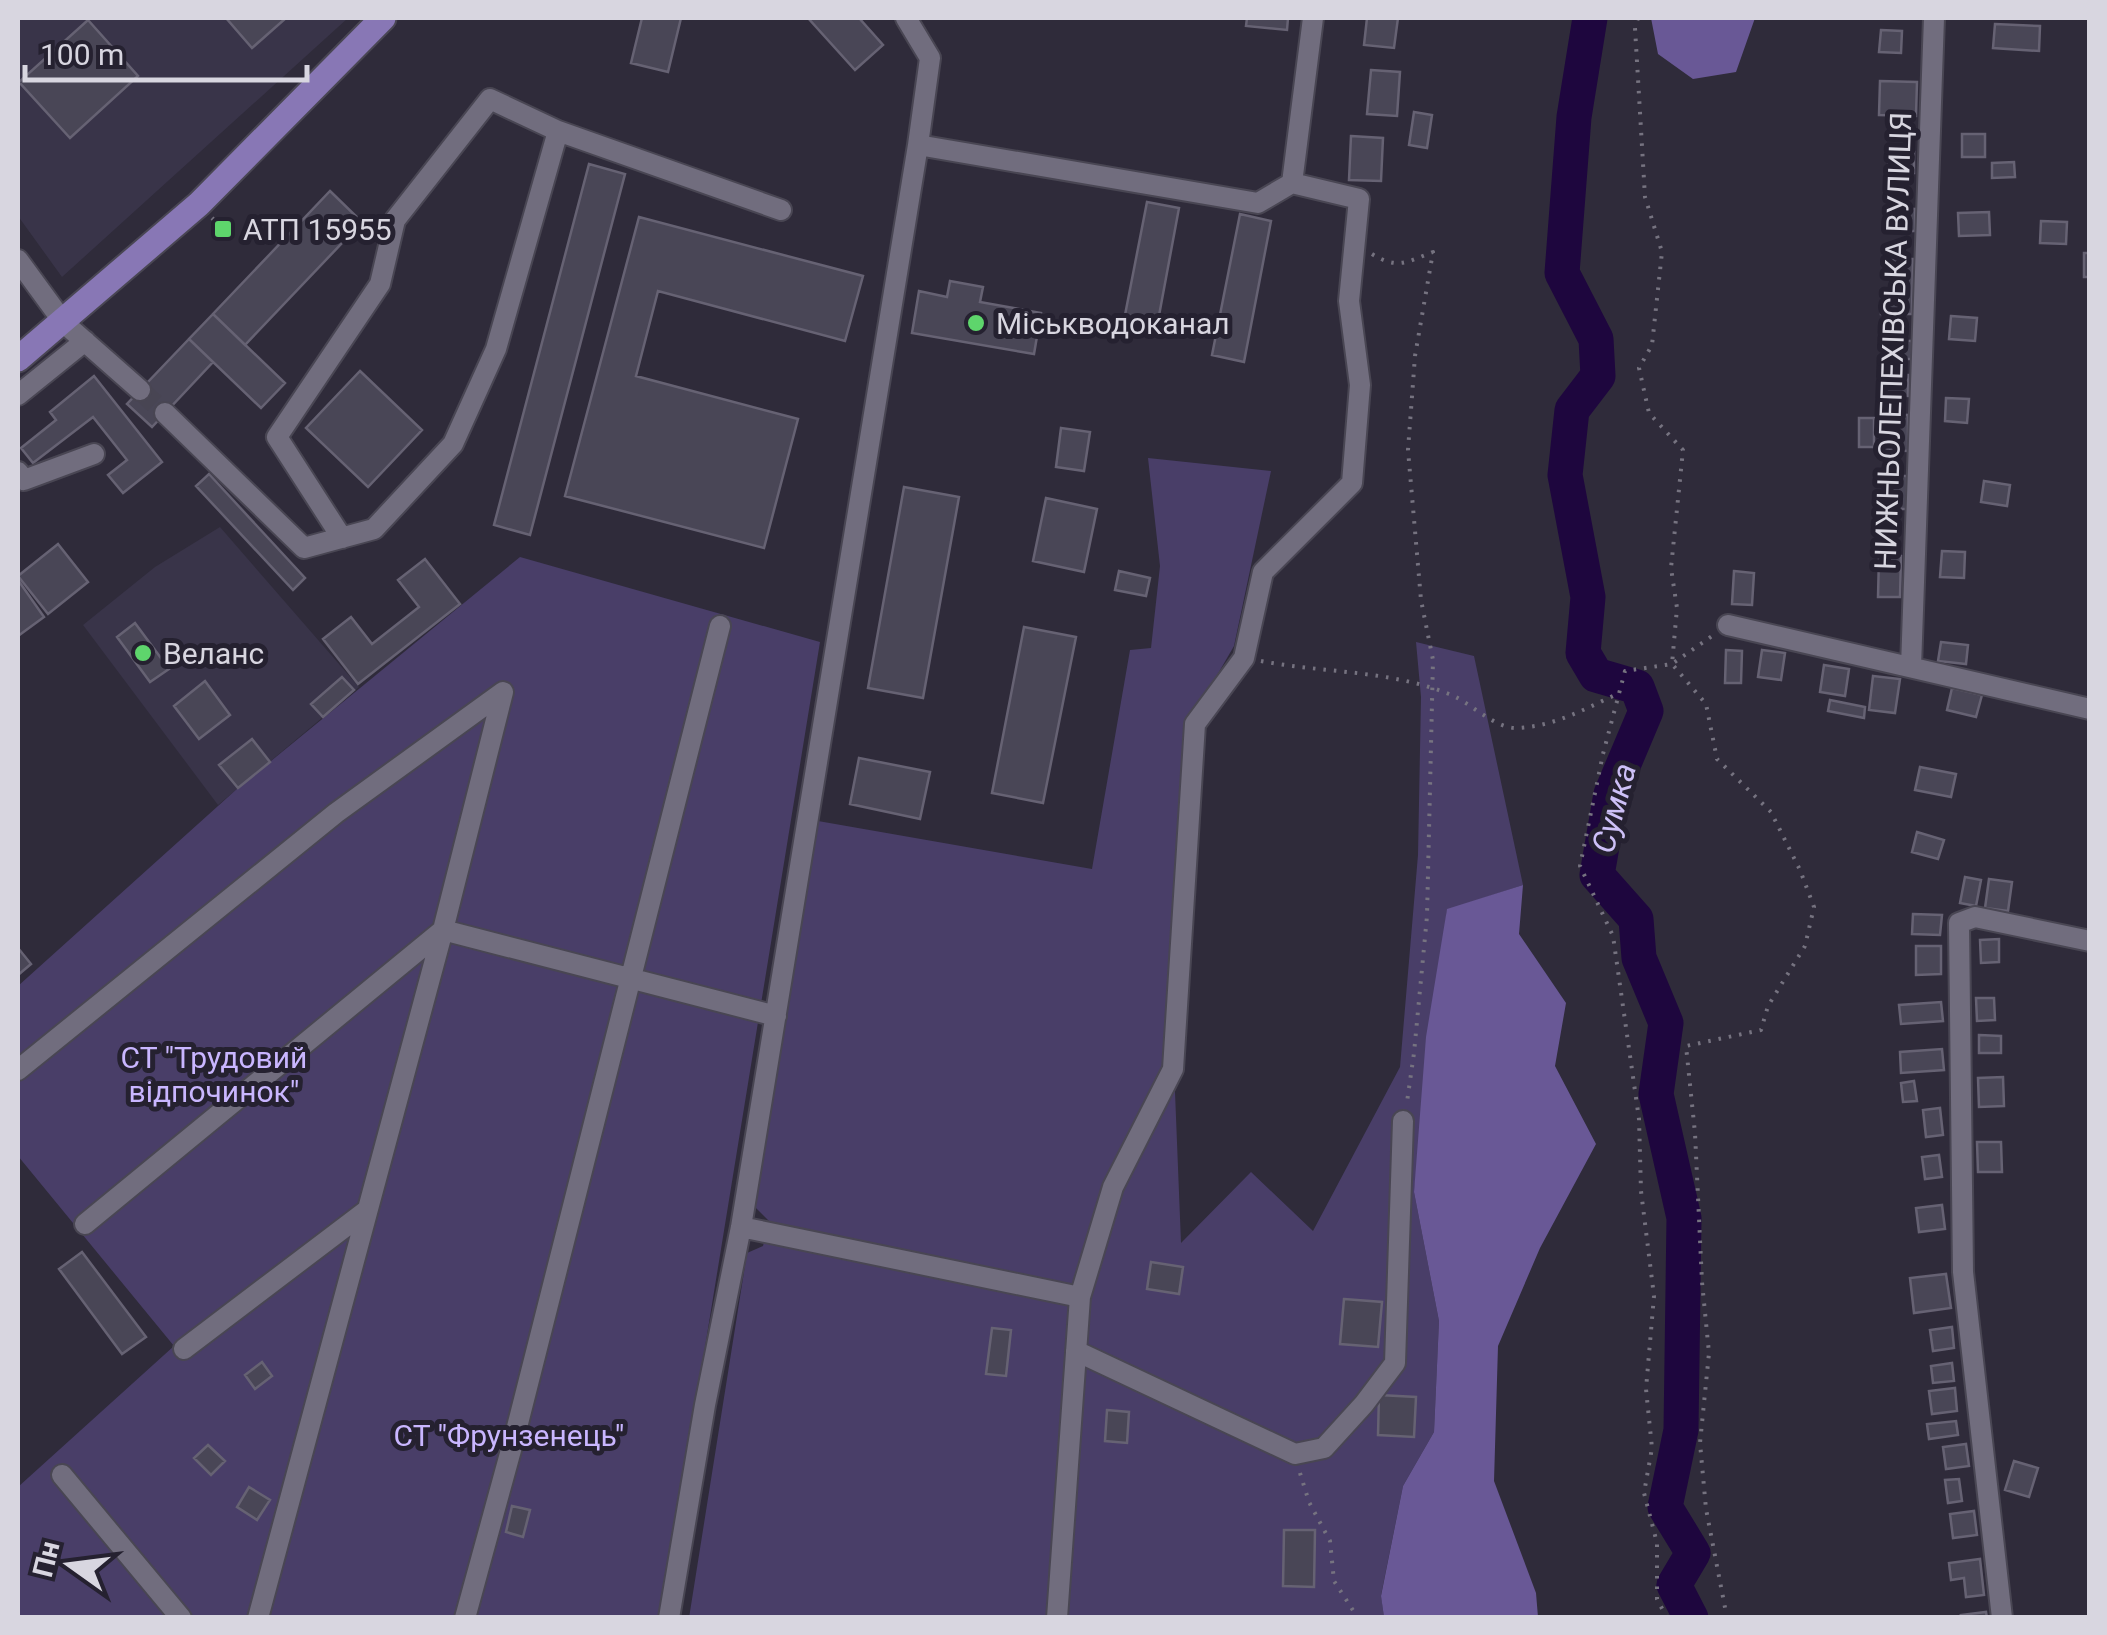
<svg xmlns="http://www.w3.org/2000/svg" width="2107" height="1635" font-family="Roboto,sans-serif">
<rect width="100%" height="100%" fill="#2f2b3a"/>
<!-- built -->
<path fill="#393449" d="M18,18H348L62,277L18,216Z
M220,527L359,687L218,805L83,625L155,567Z"/>
<!-- green -->
<path fill="#493e68" d="M1148,458L1271,471L1234,646L1190,722L1174,1067L1181,1243L1251,1172L1313,1231L1400,1067L1418,855L1421,697L1416,642L1474,656L1523,885L1447,910L1414,1192L1439,1321L1434,1432L1403,1486L1381,1595L1384,1617L689,1618L747,1253L763,1246L769,1221L754,1206L818,821L1092,869L1130,650L1151,648L1160,566Z
M520,557L820,642L661,1617H18V1487L174,1346L18,1156V986L238,788Z"/>
<!-- forest -->
<path fill="#695896" d="M1651,18H1755L1736,72L1693,79L1658,54Z
M1523,885L1519,934L1566,1003L1555,1066L1596,1144L1540,1248L1498,1346L1494,1481L1536,1593L1538,1617H1384L1381,1596L1403,1486L1434,1432L1439,1321L1414,1192L1426,1037L1447,909Z"/>
<g fill="none" stroke-linecap="round" stroke-linejoin="round">
<!-- river -->
<path stroke="#1e063e" stroke-width="35" d="M1590,18L1574,117L1562,273L1596,339L1598,376L1572,410L1565,475L1588,597L1583,653L1596,675L1637,687L1646,711L1611,794L1597,875L1636,919L1639,958L1666,1023L1656,1094L1684,1218L1681,1430L1665,1507L1693,1553L1674,1585L1691,1618"/>
</g>
<!-- building -->
<path fill="#494656" stroke="#666273" stroke-width="2.5" d="M226,18H286L252,48Z
M642,18H681L668,72L631,63Z
M808,18H859L883,45L855,70Z
M1247,18H1288L1287,30L1246,26Z
M1367,18H1398L1394,48L1364,45Z
M88,20L138,76L70,138L19,82Z
M1995,24L2040,26L2039,51L1993,48Z
M1881,30L1902,31L1901,53L1879,52Z
M1371,70L1400,72L1397,116L1367,114Z
M1880,81L1917,82L1916,116L1879,115Z
M1414,112L1432,115L1427,148L1409,145Z
M1962,134H1985V157H1962Z
M1351,136L1383,138L1381,181L1349,180Z
M1889,151L1914,152V173H1888Z
M2014,162L2015,177L1992,178V163Z
M589,164L625,174L530,535L494,525Z
M330,191L362,222L245,345L213,314Z
M1147,202L1179,208L1158,321L1125,315Z
M1894,208L1915,209V231H1893Z
M1989,212L1990,235L1959,236L1958,213Z
M1240,214L1271,221L1244,362L1212,355Z
M639,217L863,276L845,341L658,291L636,376L798,419L764,548L565,496Z
M2041,221L2067,222L2066,244L2040,243Z
M2084,253H2090V277H2084Z
M1893,259H1913L1912,314H1881L1882,299H1892Z
M950,281L983,287L980,302L1041,313L1034,354L912,333L919,291L947,297Z
M213,314L285,383L261,408L189,339Z
M1951,316L1977,318L1975,341L1949,339Z
M189,339L213,362L152,427L127,404Z
M1883,340L1912,341V359H1882Z
M360,371L422,430L368,487L306,428Z
M1883,375H1908V396L1882,395Z
M94,376L162,462L123,493L108,475L127,460L93,417L33,463L21,448L56,420L50,412Z
M1946,398L1969,399L1967,423L1945,421Z
M1880,414L1908,415V451L1879,450Z
M1859,418H1874V447H1859Z
M1061,428L1090,432L1084,471L1056,467Z
M209,474L305,578L293,590L196,486Z
M1886,476H1907V509H1886Z
M1984,481L2010,485L2007,506L1981,502Z
M904,487L959,497L923,698L868,688Z
M1046,498L1097,509L1084,572L1033,561Z
M58,544L88,582L48,614L18,576Z
M1942,551L1965,552L1964,578L1940,577Z
M1879,556H1901L1900,597H1878Z
M425,559L460,604L358,684L323,639L351,617L372,644L419,607L398,580Z
M1119,571L1150,578L1146,596L1115,590Z
M1734,571L1754,573L1752,605L1732,604Z
M18,580L44,617L18,636Z
M135,623L169,669L150,682L117,637Z
M1024,627L1076,637L1043,803L992,793Z
M1941,642L1968,645L1966,664L1938,661Z
M1726,650L1742,651L1741,683H1725Z
M1762,650L1785,653L1781,680L1758,677Z
M1824,665L1849,669L1845,696L1820,692Z
M1873,676L1900,679L1895,713L1869,710Z
M342,677L354,690L323,717L311,704Z
M205,681L230,715L199,739L174,706Z
M1952,688L1982,695L1976,717L1947,710Z
M1830,700L1865,707L1864,718L1828,711Z
M252,739L270,762L238,788L219,765Z
M859,758L930,772L920,819L850,804Z
M1920,767L1956,774L1951,797L1915,790Z
M1917,832L1944,840L1938,859L1912,852Z
M1965,877L1981,880L1976,906L1960,903Z
M1989,879L2012,882L2008,911L1985,908Z
M1913,914L1942,915L1940,935L1912,934Z
M1999,939V962L1981,963L1980,940Z
M1916,946H1941V974L1916,975Z
M18,948L31,964L18,975Z
M1976,998H1994L1995,1020L1977,1021Z
M1941,1002L1943,1021L1901,1024L1899,1005Z
M1979,1035L2001,1036V1053H1979Z
M1942,1049L1944,1070L1901,1073L1900,1052Z
M2003,1077L2004,1106L1979,1107L1978,1078Z
M1914,1081L1917,1101L1903,1102L1901,1083Z
M1940,1108L1943,1135L1926,1137L1923,1110Z
M1977,1142H2001L2002,1172H1978Z
M1939,1155L1942,1177L1925,1179L1922,1157Z
M1942,1205L1945,1229L1919,1232L1916,1208Z
M82,1252L146,1337L122,1354L59,1269Z
M1151,1262L1183,1267L1179,1294L1147,1289Z
M1946,1274L1951,1308L1914,1313L1910,1278Z
M1344,1299L1382,1302L1378,1347L1340,1344Z
M1952,1327L1954,1348L1933,1351L1930,1330Z
M992,1328L1011,1330L1006,1376L986,1374Z
M262,1362L272,1376L255,1389L245,1375Z
M1952,1363L1954,1381L1933,1383L1931,1366Z
M1955,1388L1957,1411L1932,1414L1929,1391Z
M1379,1395L1416,1397L1414,1437L1378,1435Z
M1107,1410L1129,1412L1127,1443L1105,1441Z
M1956,1421L1958,1435L1929,1439L1927,1424Z
M1966,1444L1969,1466L1946,1469L1943,1447Z
M208,1445L225,1461L211,1475L194,1458Z
M2014,1461L2038,1468L2029,1497L2005,1490Z
M1959,1479L1962,1501L1948,1503L1945,1480Z
M249,1487L270,1500L257,1520L237,1507Z
M512,1506L530,1510L523,1537L506,1532Z
M1974,1511L1977,1535L1953,1538L1950,1514Z
M1284,1530H1315L1314,1587L1283,1586Z
M1980,1559L1984,1595L1966,1597L1964,1578L1951,1580L1949,1563Z
M1986,1612L1987,1618H1962L1961,1615Z"/>
<g fill="none" stroke-linecap="round" stroke-linejoin="round">
<!-- minor-tunnel -->
<path stroke="#484553" stroke-width="20" stroke-dasharray="20 10" stroke-linecap="butt" d="M140,390L165,413"/>
<!-- minor casing -->
<g stroke="#494653" stroke-width="24">
<path id="minor" d="M906,18L930,58L918,145L1258,203L1292,183L1313,18
M18,260L64,323L140,390
M18,395L85,341
M165,413L304,548L374,529L453,444L496,349L558,131L781,210
M18,472L24,480L94,454
M342,538L277,437L380,284L395,220L490,99L558,131
M1728,625L2090,709
M1911,667L1934,18
M18,1070L336,813L503,692L443,930L258,1618
M85,1224L443,930L776,1016
M741,1227L1080,1297
M184,1349L366,1211
M1076,1351L1295,1454L1324,1448L1364,1404L1395,1363L1403,1121
M62,1475L181,1618
M465,1618L514,1439L720,626
M669,1618L705,1405L741,1227L918,145
M1057,1618L1080,1297L1113,1187L1173,1069L1195,724L1244,658L1263,572L1352,483L1360,385L1349,301L1359,199L1292,183
M2002,1618L1963,1272L1959,923L1975,917L2090,941"/>
</g>
<!-- major casing -->
<g stroke="#494653" stroke-width="29">
<path id="major" d="M18,359L199,204L383,18"/>
</g>
<!-- path -->
<path stroke="#767380" stroke-width="4" stroke-dasharray="2.5 8" stroke-linecap="butt" d="M1638,18L1635,28L1645,197L1662,252L1652,345L1639,368L1649,413L1683,450L1671,568L1677,608L1672,664L1706,704L1717,759L1771,812L1800,870L1814,907L1805,946L1768,1006L1761,1030L1686,1046L1695,1133L1702,1282L1709,1353L1700,1443L1706,1509L1727,1618
M212,218L223,229
M1372,254C1398,270 1406,262 1433,252L1415,356L1408,450L1421,600L1433,660L1427,916L1414,1053L1407,1102
M1261,661C1323,673 1390,670 1449,694C1470,702 1494,728 1516,728C1553,727 1585,709 1617,694
M1300,1473L1309,1502L1330,1541L1334,1581L1358,1618
M1667,1618L1657,1599V1543L1644,1493L1652,1448L1646,1389L1654,1296L1641,1191L1639,1119L1613,936L1580,866L1603,754L1625,671L1672,664L1712,636"/>
<!-- minor -->
<use href="#minor" stroke="#716d7e" stroke-width="20"/>
<!-- major -->
<use href="#major" stroke="#8877b5" stroke-width="25"/>
</g>
<!-- markers -->
<g fill="#5ed56c" stroke="#252130" stroke-width="4">
<rect x="213" y="219" width="20" height="20" rx="5"/>
<circle cx="976" cy="323" r="10"/>
<circle cx="143" cy="653" r="10"/>
</g>
<g text-anchor="middle" dominant-baseline="central" stroke-width="10" stroke-linejoin="round" paint-order="stroke">
<!-- poi labels -->
<g font-size="30" fill="#d8d6e0" stroke="#252130" text-anchor="start">
<text x="243" y="229">АТП 15955</text>
<text x="996" y="323">Міськводоканал</text>
<text x="163" y="653">Веланс</text>
</g>
<!-- street labels -->
<g font-size="30" fill="#d8d6e0" stroke="#252130">
<text transform="translate(1893 341) rotate(-88)">НИЖНЬОЛЕПЕХІВСЬКА ВУЛИЦЯ</text>
</g>
<!-- park labels -->
<g font-size="30" fill="#c9b6ff" stroke="#252130">
<text x="214" y="1057">СТ "Трудовий<tspan x="214" dy="34">відпочинок"</tspan></text>
<text x="509" y="1435">СТ "Фрунзенець"</text>
</g>
<!-- water labels -->
<g font-size="32" font-style="italic" fill="#cdc0f7" stroke="#252130">
<text transform="translate(1614 808) rotate(-75)">Сумка</text>
</g>
</g>
<!-- border -->
<rect width="2107" height="1635" fill="none" stroke="#d8d6e0" stroke-width="40"/>
<!-- north arrow -->
<g transform="translate(70 1565) rotate(284)" stroke="#252130" stroke-width="8" paint-order="stroke">
<path d="M0-8L18 38L0 25L-18 38Z" fill="#d8d6e0"/>
<text y="-15" font-size="28" font-weight="bold" text-anchor="middle" fill="#d8d6e0">Пн</text>
</g>
<!-- scale -->
<path d="M25 65v15h282v-15" fill="none" stroke="#d8d6e0" stroke-width="5"/>
<text x="40" y="65" font-size="30" fill="#d8d6e0" stroke="#252130" stroke-width="8" paint-order="stroke">100 m</text>
</svg>
